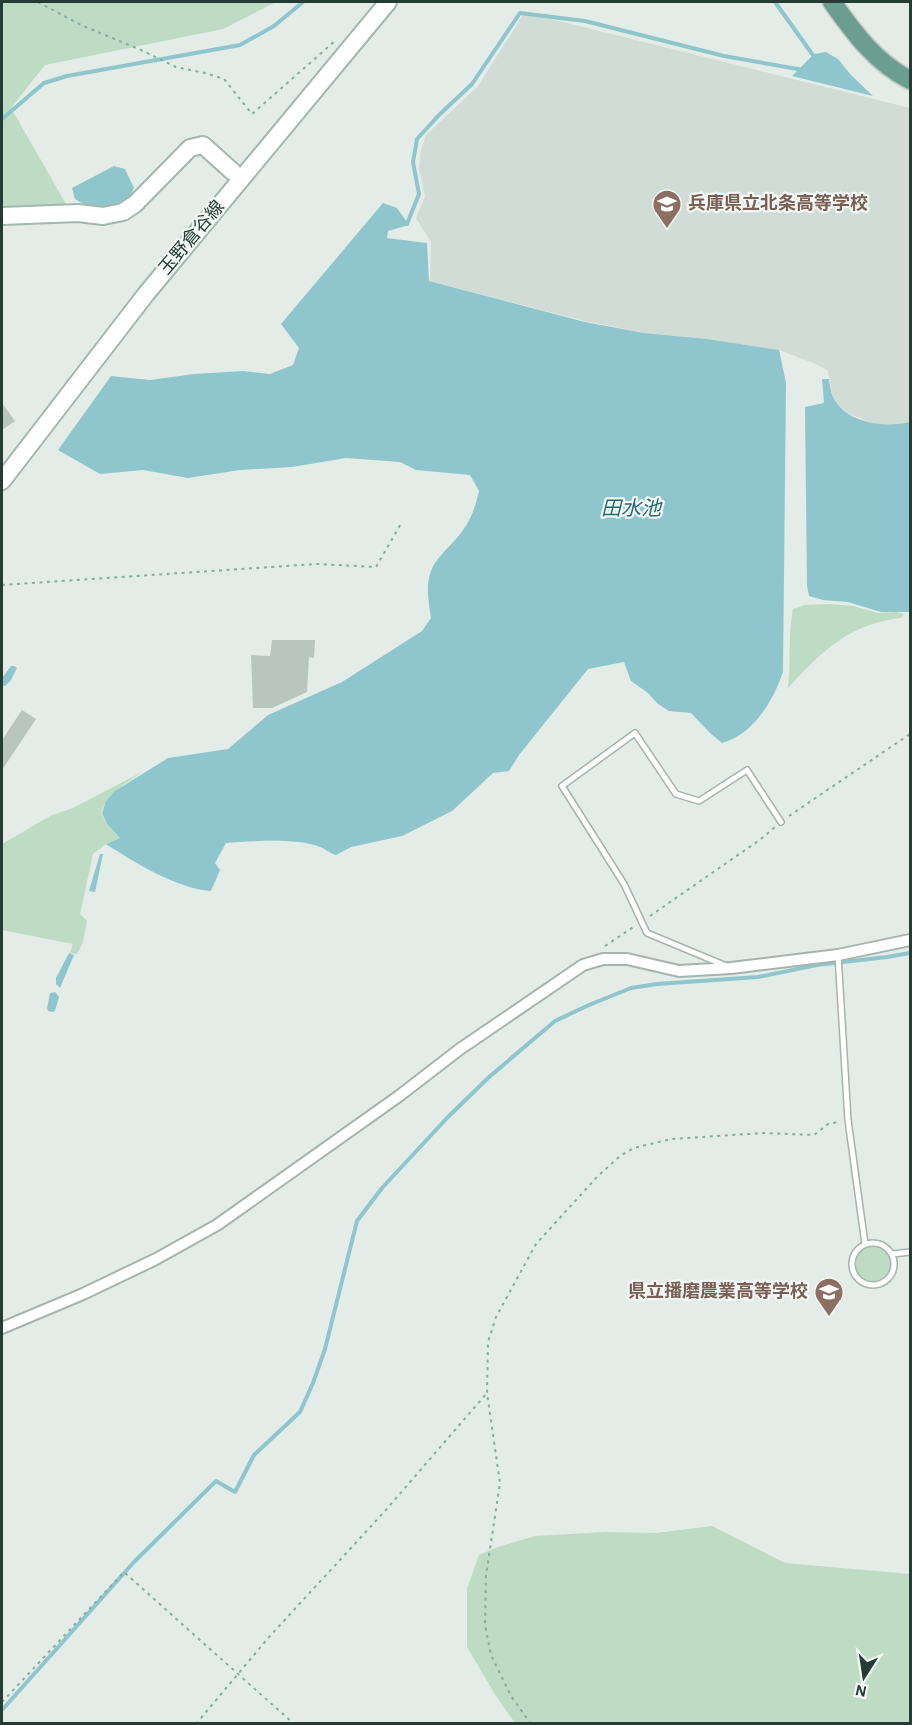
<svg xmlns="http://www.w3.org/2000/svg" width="912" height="1725" font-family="'Alegreya Sans','Noto Sans JP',sans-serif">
<rect width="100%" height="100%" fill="#e3ece7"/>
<!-- built -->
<path fill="#d1dcd6" d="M523,15H535L563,22L910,108V422L895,426L876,425L848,413L837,404L832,394L828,371L816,364L779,350L707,339L645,333L585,321L430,281L431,242L416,218L425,196L419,169L421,150L426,135L478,86Z"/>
<!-- green -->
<path fill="#bedbc4" d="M2,2H276L223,29L45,65L11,108L66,204L2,211Z
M830,604L853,606L878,613L896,612L904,614L901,618C849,624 822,651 788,688C791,662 788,634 793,609L805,605Z
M142,772C125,784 108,793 101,813L107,824L120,838L106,844L93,854L80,914L87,921L83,942L77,954L70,953L73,944L2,930V844L52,815L73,808Z
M854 1264a19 19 0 1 1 38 0a19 19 0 1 1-38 0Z
M712,1526L785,1563L910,1574V1723H515L496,1696L467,1647V1589L479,1555L498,1547L535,1536L605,1532L656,1533Z"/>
<!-- water -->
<path fill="#8fc6cd" d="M826,52L838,59L851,75L873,96L792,76L814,54Z
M114,166L125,169L134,188C126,212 94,212 75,199L72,188Z
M383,203L397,208L409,225L388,231L387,238L427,243L429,281L585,322L644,333L707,339L779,350L786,383L783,672C773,701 754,734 722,743L710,733L691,713L669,711L658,704L648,693L631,681L624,662L588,669L519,755L509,771L493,773L452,811L402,836L351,847L336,855C329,853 326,849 320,847C298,838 250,841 226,843L215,863L220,870L211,891C175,888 136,863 106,844L120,838L107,824L102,813L106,801L115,791L168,758L228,749L268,715L342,682L422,631L431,618C429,603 425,587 431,571C437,555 454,544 463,530C472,518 476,504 479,491L470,475L416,470L400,462L346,458L292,467L240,470L188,478L143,470L100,474L58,450L111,376L150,380L194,374L243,371L270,374L293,365L299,348L281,324Z
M822,379H829C830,387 831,395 836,402C851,424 887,428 910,422V612H881L848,602L823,600L809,596L807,586L805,407L824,403Z
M11,666H14L17,668L11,680L5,686H2V678Z
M100,854H103L95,892L89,891Z
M69,953L74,955L60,988L56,984V978Z
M55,992L59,997L55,1011L52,1012L48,1011L47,1008L50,993Z"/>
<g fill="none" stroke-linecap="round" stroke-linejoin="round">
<!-- stream -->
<path stroke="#8fc6cd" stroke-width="4" d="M775,2L815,58
M2,119L44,83L67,76L240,45L274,26L303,2
M407,224L419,194L413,162L417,139L439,115L472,84L520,13L585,21L724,56L803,70
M2,1710L134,1562L216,1481L235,1492L254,1455L300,1412L313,1383L325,1349L357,1221L382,1188L447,1118L488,1078L555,1021L589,1005L631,988L657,984L758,977L817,965L887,957L910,953"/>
</g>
<!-- building -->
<path fill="#b9c6c0" d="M2,403L15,421L2,430Z
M272,640H315L314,658L309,657L307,692L272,708H253L251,655L270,656Z
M22,710L36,719L2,770V740Z"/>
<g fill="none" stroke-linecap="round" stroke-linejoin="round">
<!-- lane casing -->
<g stroke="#a6b4ae" stroke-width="8">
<path id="lane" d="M838,955L848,1120L865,1244
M724,965L647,933L624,884L562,786L635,733L676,794L699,801L747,770L781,822
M852 1264a21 21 0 1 1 42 0a21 21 0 1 1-42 0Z
M892,1254L910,1252"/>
</g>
<!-- street casing -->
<g stroke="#a6b4ae" stroke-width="14">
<path id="street" d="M2,1328L83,1294L156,1259L217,1225L399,1096L460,1049L583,965L603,959H627L679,971L731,968L838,955L910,940"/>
</g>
<!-- secondary casing -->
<g stroke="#a2b7af" stroke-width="20">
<path id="secondary" d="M2,216L78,213L103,216L123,212L135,204L190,148L203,145L233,172
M2,481L146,294L388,2"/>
</g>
<!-- primary casing -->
<g stroke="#c2c8c6" stroke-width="21">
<path id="primary" d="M832,2C854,33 876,63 910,80"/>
</g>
<!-- path -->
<path stroke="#86ad9f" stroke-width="2" stroke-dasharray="3 4.5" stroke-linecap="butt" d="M38,2L81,25L141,50L176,67L205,73L224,79L252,114L335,41
M2,585L317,564L376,567L402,522
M789,816L910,734
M650,916L761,839L775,827
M605,946L635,926
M2,1702L124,1572L294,1724
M196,1724L269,1637L385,1511L487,1393
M531,1724L511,1696L491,1655L485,1625L486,1575L500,1483L487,1393L488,1342L496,1317L536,1244L597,1177L620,1156L634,1148L671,1139L764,1133L814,1135L828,1124L838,1122"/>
<!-- lane -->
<use href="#lane" stroke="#fff" stroke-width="5"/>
<!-- street -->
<use href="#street" stroke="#fff" stroke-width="10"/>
<!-- secondary -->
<use href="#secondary" stroke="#fff" stroke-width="16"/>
<!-- primary -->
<use href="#primary" stroke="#6b9e8e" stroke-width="18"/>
</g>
<!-- icons -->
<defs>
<g id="school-pin" transform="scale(1.5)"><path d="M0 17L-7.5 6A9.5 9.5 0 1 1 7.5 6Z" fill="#8d6e63" stroke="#f3f8f6"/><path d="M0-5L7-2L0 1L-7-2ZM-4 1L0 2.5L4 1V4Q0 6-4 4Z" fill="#fff"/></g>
</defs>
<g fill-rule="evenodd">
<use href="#school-pin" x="667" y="204"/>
<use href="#school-pin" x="829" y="1292"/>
</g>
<g text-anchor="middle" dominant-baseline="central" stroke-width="4.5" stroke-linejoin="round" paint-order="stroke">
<!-- education labels -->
<g font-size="18" font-weight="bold" fill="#785e54" stroke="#f3f8f6" text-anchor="start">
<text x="688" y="204">兵庫県立北条高等学校</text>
<text x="808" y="1292" text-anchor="end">県立播磨農業高等学校</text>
</g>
<!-- street labels -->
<g font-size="18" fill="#243c34" stroke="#f3f8f6">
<text transform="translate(192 238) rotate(-50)">玉野倉谷線</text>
</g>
<!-- water labels -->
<g font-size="20" font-style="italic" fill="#236a73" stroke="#f3f8f6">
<text x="631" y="509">田水池</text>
</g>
</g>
<!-- border -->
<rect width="912" height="1725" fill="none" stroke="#243c34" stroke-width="6"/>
<!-- north arrow -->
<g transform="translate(864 1677) rotate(192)" stroke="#f3f8f6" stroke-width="4.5" paint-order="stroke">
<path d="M0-4.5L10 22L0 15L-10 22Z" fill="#243c34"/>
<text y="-9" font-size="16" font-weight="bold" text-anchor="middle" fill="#243c34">N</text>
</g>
</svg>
